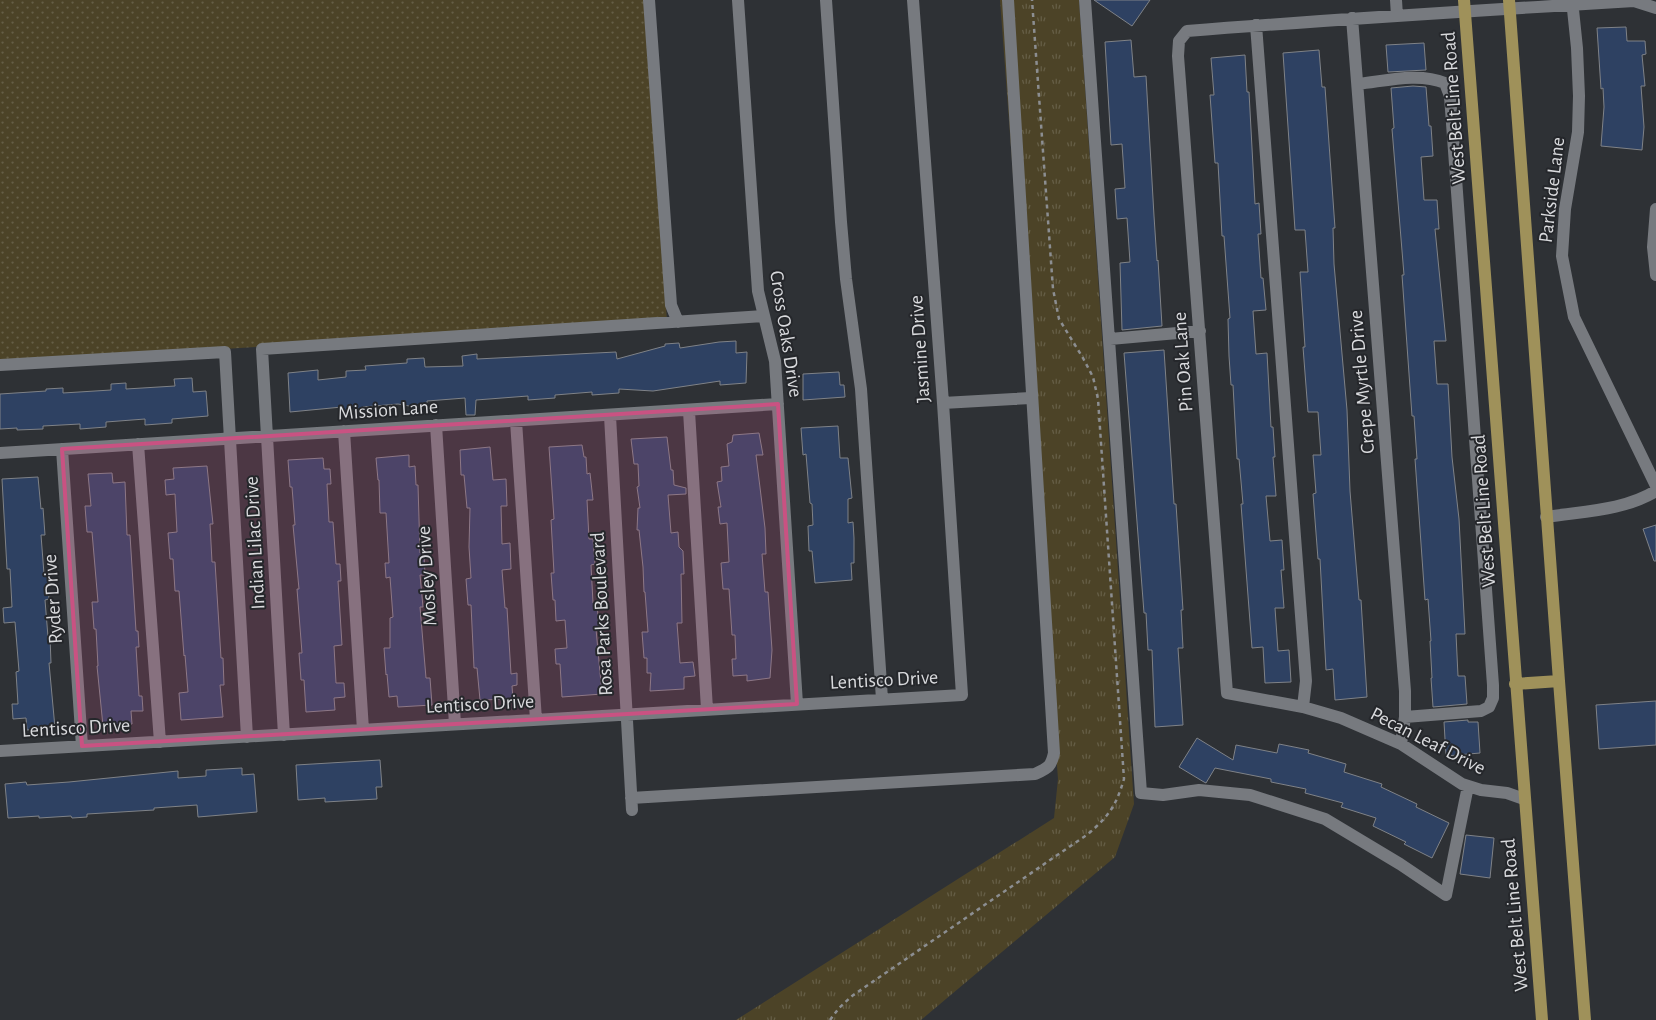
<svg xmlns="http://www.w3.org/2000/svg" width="1656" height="1020" font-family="'Alegreya Sans',sans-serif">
<defs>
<pattern id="grass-dots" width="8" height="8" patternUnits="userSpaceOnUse" patternTransform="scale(1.25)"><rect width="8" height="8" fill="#4c4327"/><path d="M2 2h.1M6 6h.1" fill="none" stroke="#655e46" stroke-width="1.8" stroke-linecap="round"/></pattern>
<pattern id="park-tufts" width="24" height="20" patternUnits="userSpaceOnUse" patternTransform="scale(1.25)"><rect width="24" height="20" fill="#4c4327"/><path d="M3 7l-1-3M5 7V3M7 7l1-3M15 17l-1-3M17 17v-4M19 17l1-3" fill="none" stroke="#655e46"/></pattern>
</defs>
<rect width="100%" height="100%" fill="#2e3135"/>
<!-- grass -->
<path fill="url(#grass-dots)" d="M0,0H644L667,321L0,363Z"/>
<!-- park -->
<path fill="url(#park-tufts)" d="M1000,0H1079L1134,804L1115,857L921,1020H736L1054,818L1058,779Z"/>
<!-- building -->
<path fill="#2e4162" stroke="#7f8287" d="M1094,0H1150L1132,26Z
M1626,27L1627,41H1645L1646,54L1642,55L1645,86H1641L1644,127L1642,150L1601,146L1604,107L1603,88L1601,89L1597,28Z
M1131,40L1134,77L1146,76L1154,216L1157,261L1158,260L1162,326L1122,330L1120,263L1130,262L1127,218L1117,219L1115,189L1125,188L1122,144L1111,145L1105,42Z
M1424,43L1426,70L1388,72L1386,45Z
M1319,50L1322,87H1325L1335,228H1333L1334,264L1347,410L1350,491L1359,600H1361L1367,697L1335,700L1333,669L1326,670L1320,559H1318L1313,494L1316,493L1313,455H1321L1318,412H1308L1303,347H1305L1300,272H1308L1305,230H1295L1283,53Z
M1245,55L1247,92H1249L1255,204L1259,203L1261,234H1258L1261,278H1263L1266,310L1253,311L1256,354L1267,353L1271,427H1273L1275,457H1273L1276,496H1266L1270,541L1282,540L1284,570H1281L1284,608H1275L1278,651L1289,650L1291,682L1265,683L1263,647L1252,648L1241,504H1243L1239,459H1237L1233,385H1231L1229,356L1228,319L1230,318L1224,236H1222L1218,163H1215L1210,95H1214L1211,58Z
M1413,86L1426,87L1429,126H1431L1433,156L1421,157L1424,200H1437L1439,229H1435L1446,341H1434L1437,384H1448L1452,457L1459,519L1465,634H1456L1458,676H1465L1467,704L1433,707L1431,678H1432L1430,641H1431L1428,599L1425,600L1415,459H1417L1414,416H1412L1402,275H1404L1392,129L1394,128L1391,88Z
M736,341V353L747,352L746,383L720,385V381L653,391L619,389V393L592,395V392L555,395V398L528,400V396L476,400L475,415H466L465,398L427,401V406L415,407L398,404L363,407V409L343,411L342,407L290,412L288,373L318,370V380L346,377V371L366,370L365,366L407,363V359L424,358L425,367L463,366L462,356L477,354V359L616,352L617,359L665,346V344L679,343L680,348L719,342Z
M1164,350L1174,504H1176L1183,610H1181L1183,648H1178L1183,725L1155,727L1152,650H1148L1146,613H1144L1124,353Z
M839,372L840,385H844L845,397L803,400V374Z
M192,378L193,392L206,391L208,416L172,419V423L145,425V419L106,422V427L80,429V424L43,426V429L17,430V428L0,429V394L46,391V389L63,388V393L111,390V384L126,383V389L175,386L174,379Z
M838,426L840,458H848L852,498L848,499V523L853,522L854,538V563H851L852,580L815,583L812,551H809L808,526L813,525L812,504L810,503L806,454L803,455L801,428Z
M759,433L763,455H756L765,528L766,554H762L765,592H768L772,650L770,678L747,681V675L733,676L732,659H736L735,635H732L729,589H723L721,563L729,562L727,523L720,524L718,507H721L717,482L722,481L721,467L729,466L727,444L732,442L733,435Z
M667,437L671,470H673L674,485L686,488V494L668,495L671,533L678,532L679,547L683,551L684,574H681L682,623H677L680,663L693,662L695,676L684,677V689L650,691L651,673H647V658H644L642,632H648L645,592H644L643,567L639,530H637L638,508H640L637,487L639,486L638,464H634L631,439Z
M582,445L584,457H586L587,474L590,473L593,500H587L589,539H593L595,564L591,565L593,603H597L599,629H596L602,694L562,697L560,664H556L555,649L567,648L565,620L556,621L555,600H553L551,573H554L551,520L554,519L549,447Z
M490,447L493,480L506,479L507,506H501L502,544L510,543L511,569L502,570L505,608H507L511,674L517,673V685L512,686L513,699L480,700L477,668H474L471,605H468L466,579L471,578L469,547L470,508H467L464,475H461L460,450Z
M409,455V467L415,466L416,485H418L420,553H424L425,575H420L423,607H420L426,678H430L432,705L398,707L397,696L389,697L387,674L386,675L384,648H390V618L393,617L390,577L386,578L385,563H389L386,513H380L379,480H378L376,458Z
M323,458L324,469H330L331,484H327L329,522H333L336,564H340L341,581H338L342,645L334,646L336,683H344L345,697L334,698L335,710L306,712L304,680H301L299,653H302L297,589H299L293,525H295L292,487H290L288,460Z
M207,466L213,524H210L212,562H215L221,658H223L224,685H220L223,717L181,720L179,693L188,692L185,655L184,656L179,591H175L173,559H170L168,533L177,532L175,494L166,495L165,480L174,479L173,468Z
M112,473L113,483L125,482L127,535H130L136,631H138L139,647H136L139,696H142L143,711H131L132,724L103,726L97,666H98L96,629H94L92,602H98L92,532H87L85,506H91L88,474Z
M38,477L41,509L43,508L45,535H41L44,574H47L49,599L45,600L48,637H50L51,663H49L55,728L27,730L26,718L13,719L12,704H18L16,672L19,671L15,622L4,623L3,608L12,607L10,569H7L2,479Z
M1656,525V561H1654L1643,529Z
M1656,701V745L1599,749L1596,705Z
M1468,720V722H1478L1480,753L1446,756L1444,722Z
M1197,738L1233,760L1236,745L1277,753L1279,744L1309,750L1308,753L1346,764L1344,772L1382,784L1381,787L1417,804L1416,807L1449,823L1432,858L1404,844L1406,842L1373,826L1376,818L1341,807L1343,803L1305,793L1306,789L1271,782V779L1215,768L1206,783L1204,782L1179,767Z
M380,760L382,787H376L377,799L325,802V798L298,800L296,765Z
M242,768V775L254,774L257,812L198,817L197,805L154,808V810L87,814V817L72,818L71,816L39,818V816L8,818L5,784L26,782L27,785L69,782L178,771V778L206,776V770Z
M1466,835L1494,838L1490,878L1460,874Z"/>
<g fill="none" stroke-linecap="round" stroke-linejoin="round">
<!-- path -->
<path stroke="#8c8e91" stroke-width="2.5" stroke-dasharray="4 4" stroke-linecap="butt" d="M830,1020L839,1008L852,996L1088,834C1109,816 1116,806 1124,779L1098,399L1093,377L1083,358L1059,319L1053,289L1032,0"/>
<!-- minor -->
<path stroke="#777a7f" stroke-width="12" d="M649,0L671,305L678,322
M738,0L758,291L775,361L797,704
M826,0L841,222L846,279L861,389L882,699
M1085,0L1141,793L1163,795L1199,790L1250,795L1325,819L1400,864L1446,895L1468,786
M1396,0L1397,16
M1572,0L1577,48L1579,96L1578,132L1565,209L1562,256L1574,317L1656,486
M1352,18L1405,691V717L1401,744
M1256,25L1306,681L1303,707
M1358,84C1386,81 1418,72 1445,83L1450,96L1493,685V698L1489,707L1481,711L1405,717
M1656,209L1653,247L1656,275
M1110,339L1200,331
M0,365L225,352L247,737
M943,403L1031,398
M689,411L707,709
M610,416L632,810
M516,421L536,720
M436,425L455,724
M344,431L363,730
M138,444L160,742
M62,449L82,746
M0,453L778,404
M1546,517C1583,511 1623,511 1656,491
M284,735L262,349L764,316
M0,751L962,695L943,403L913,0
M631,798L1035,774C1048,768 1051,767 1054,753L1008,0
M1524,799L1507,793L1481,790L1462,784L1401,744L1341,718L1303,707L1227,693L1178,56L1179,41L1187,31C1336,19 1485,10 1634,1L1656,8"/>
<!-- major -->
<path stroke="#9f915a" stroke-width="12" d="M1464,0L1542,1020
M1509,0L1559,681L1585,1020
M1515,684L1559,681"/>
</g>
<!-- marked area -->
<path fill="#c95282" fill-opacity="0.2" stroke="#c95282" stroke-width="4" stroke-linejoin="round" d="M778,404L797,704L82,746L62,449Z"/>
<g text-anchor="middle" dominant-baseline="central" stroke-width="4" stroke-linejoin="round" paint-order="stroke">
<!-- street labels -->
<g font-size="20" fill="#d9dadd" stroke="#25272b">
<text transform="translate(1454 108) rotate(-94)">West Belt Line Road</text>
<text transform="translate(1552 190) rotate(-83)">Parkside Lane</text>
<text transform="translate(786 334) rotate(81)">Cross Oaks Drive</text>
<text transform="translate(920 349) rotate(-94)">Jasmine Drive</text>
<text transform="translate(1183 362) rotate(-94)">Pin Oak Lane</text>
<text transform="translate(1362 382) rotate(-95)">Crepe Myrtle Drive</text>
<text transform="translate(388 410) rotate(-4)">Mission Lane</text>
<text transform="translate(1484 511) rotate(-94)">West Belt Line Road</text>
<text transform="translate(255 543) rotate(-93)">Indian Lilac Drive</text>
<text transform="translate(427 576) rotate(-94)">Mosley Drive</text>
<text transform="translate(53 599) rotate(-94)">Ryder Drive</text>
<text transform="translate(602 614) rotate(-93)">Rosa Parks Boulevard</text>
<text transform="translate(884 680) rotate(-3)">Lentisco Drive</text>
<text transform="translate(480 704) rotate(-3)">Lentisco Drive</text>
<text transform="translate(76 728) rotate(-3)">Lentisco Drive</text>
<text transform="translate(1428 741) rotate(27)">Pecan Leaf Drive</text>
<text transform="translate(1515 915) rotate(-95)">West Belt Line Road</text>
</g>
</g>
</svg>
